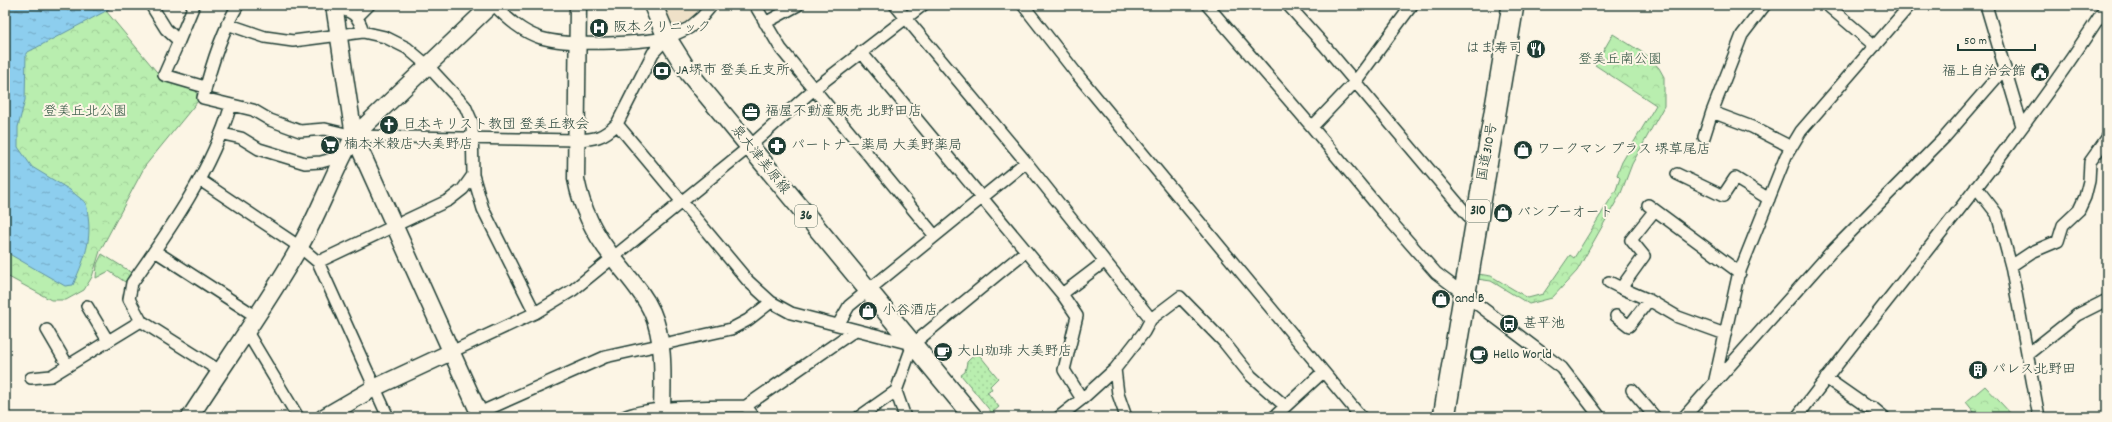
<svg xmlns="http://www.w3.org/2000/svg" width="2112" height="422" font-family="Dekko,'Klee One',sans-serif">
<defs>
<pattern id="grass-dots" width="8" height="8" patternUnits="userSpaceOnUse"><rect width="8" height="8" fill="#b9eeaf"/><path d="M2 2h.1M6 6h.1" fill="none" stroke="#9fcd97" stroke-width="1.8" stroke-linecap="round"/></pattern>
<pattern id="park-crowns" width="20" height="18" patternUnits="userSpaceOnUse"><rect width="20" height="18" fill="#b9eeaf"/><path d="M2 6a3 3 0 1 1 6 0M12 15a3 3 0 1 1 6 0" fill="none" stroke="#9fcd97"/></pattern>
<pattern id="water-ripples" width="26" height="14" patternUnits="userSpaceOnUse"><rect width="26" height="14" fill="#8dceee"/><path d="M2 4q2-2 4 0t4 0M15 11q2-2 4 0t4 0" fill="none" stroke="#73a8c2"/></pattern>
</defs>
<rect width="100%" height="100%" fill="#fcf5e5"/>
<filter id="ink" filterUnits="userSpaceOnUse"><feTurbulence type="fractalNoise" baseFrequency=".025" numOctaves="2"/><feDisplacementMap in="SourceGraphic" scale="8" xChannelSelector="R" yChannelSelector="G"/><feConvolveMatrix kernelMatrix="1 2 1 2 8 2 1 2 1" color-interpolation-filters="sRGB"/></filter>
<g filter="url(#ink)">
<!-- built -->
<path fill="#efe1c8" d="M661,5H701V8L687,21L672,28Z"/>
<!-- grass -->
<path fill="url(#grass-dots)" stroke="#6c9672" d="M977,352L998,378L990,386L992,389L987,392L999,407L992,413L961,375L965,372L967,362Z"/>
<!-- park -->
<path fill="url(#park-crowns)" stroke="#6c9672" d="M5,5H114L106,11L161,77L196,88L198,101L145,166L100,251L92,277L84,290L66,300H51L5,275Z
M1613,34L1648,56L1659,68L1664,77V106L1632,164L1621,193L1577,271L1552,298L1529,304L1491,281L1477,279L1478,274L1491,276L1528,298L1543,294L1570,255L1574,258L1616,190L1620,178L1617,175L1622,162L1656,105L1595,65Z
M102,254L131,272L125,282L109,271L96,278L97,264Z
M1985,386L2014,417H1978L1966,402Z"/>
<!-- water -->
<path fill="url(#water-ripples)" stroke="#6194a4" d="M5,5H114L104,12L26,53L25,100L18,127V147L32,167L70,190L86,203C93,238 87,253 73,285L65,286L11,255L5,248Z"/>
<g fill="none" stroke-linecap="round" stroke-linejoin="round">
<!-- street casing -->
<g stroke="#1f3d34" stroke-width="14">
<path id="street" d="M151,5L166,29L179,41L164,75L205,87
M238,5C221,33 211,66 203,98L253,110L270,120L300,131L325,129L354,136L576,140C595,139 603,138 617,124L653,53L667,38L689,28L702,17L712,5
M494,5C508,19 522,32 541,38C574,47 633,43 667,38
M755,5L781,49L935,236
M895,5L1026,162L1151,319
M1023,5L1076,73L1361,417
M1207,5L1312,127L1386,216L1436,273L1562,368L1600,417
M1288,5L1324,45L1476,225
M1827,5L1875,46
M1986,5L2022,126
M334,9C352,9 359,16 363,32
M357,17L369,5
M765,23L798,5
M227,24L265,37L293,41L363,32L385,37L407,48L427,65L465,106L472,122L473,175L463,189L449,200L318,262
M179,41L194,5
M861,52L1062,294L1077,316L1064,370L1082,399
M1712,112L1752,127L1791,147
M617,124L748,281L771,302L791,313L911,344
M1312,127L1355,82L1412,5
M223,134L241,138L259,149L305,163L321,162L343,156
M1704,137L1712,112L1742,35L1765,5
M1677,174L1723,196L1735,178L1769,199
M473,175L483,209L535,313
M200,180L300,247L318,262L388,417
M1976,187L1997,214L2011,266L2039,417
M1648,205L1740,273
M1655,210L1631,240L1644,256L1621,288L1649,300L1678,317L1725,334
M155,251L257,317
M2011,266L2032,252L2058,241L2063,225L2079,210L2085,197L2089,181L2090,162L2107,138
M1609,282L1621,288
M1062,294L1104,262
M87,306L108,341
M1616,316L1629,326L1649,300
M838,325L849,306L1026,162
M47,330L68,366
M247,332L298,417
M451,352L535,313L573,290L749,147L814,89L923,5
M2028,354L2077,315L2107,300
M1115,369L1118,394L1125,414L1124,417
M220,371L141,321L129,299L132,283C171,228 211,171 231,105
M31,378L51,376L141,321
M1826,378L1866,406L1873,408L1884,417
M1714,384L1738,276L1786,156L1801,131L1910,5
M1632,390L1655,417
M746,406L854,331
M479,413L605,357L731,329L748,320L771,302
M624,417C649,405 715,407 746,406L754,417
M859,417L896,391
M905,417L896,391L913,344L1026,251
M1059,417L1082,399L1115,369L1144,332L1151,319L1180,297L1223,341L1251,376L1285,406
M1274,417L1323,372
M1684,417L1831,252L1945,137L2005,68
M1797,417C1900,280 2014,150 2107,5"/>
</g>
<!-- secondary casing -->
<g stroke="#1f3d34" stroke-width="19">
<path id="secondary" d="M334,5L354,136L479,413L483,417
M578,5L576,179C582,210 595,236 615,260C628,277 643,292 652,312C666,344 662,383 662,417
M190,417C226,361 266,306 299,248C320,212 333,172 354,136L491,5
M324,417L374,388L451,352"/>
</g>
<!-- primary casing -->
<g stroke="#1f3d34" stroke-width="21">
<path id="primary" d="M653,5L667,38L689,73L973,417"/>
</g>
<!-- highway casing -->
<g stroke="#1f3d34" stroke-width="24">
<path id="highway" d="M1444,417L1513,5"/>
</g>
<!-- street -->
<use href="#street" stroke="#fcf5e5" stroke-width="11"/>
<!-- secondary -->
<use href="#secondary" stroke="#fcf5e5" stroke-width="16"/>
<!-- primary -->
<use href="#primary" stroke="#fcf5e5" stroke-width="18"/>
<!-- highway -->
<use href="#highway" stroke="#fcf5e5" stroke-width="21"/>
</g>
</g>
<!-- icons -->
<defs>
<g id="hospital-disc" transform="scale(1)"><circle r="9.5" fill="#1f3d34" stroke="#fcf5e5"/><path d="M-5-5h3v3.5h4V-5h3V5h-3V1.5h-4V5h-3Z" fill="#fff"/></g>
<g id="restaurant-disc" transform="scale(1)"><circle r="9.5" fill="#1f3d34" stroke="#fcf5e5"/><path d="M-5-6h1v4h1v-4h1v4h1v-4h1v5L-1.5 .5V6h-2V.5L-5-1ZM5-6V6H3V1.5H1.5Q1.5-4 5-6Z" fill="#fff"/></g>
<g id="bank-disc" transform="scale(1)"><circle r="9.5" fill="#1f3d34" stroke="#fcf5e5"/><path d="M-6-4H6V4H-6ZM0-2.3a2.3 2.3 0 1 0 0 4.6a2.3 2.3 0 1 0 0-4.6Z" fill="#fff"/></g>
<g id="civic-disc" transform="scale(1)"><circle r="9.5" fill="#1f3d34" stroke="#fcf5e5"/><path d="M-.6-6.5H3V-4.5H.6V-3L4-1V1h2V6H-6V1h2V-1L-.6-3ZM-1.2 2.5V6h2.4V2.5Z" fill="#fff"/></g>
<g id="office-disc" transform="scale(1)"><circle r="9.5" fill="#1f3d34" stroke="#fcf5e5"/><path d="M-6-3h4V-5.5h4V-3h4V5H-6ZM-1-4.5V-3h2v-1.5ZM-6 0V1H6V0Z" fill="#fff"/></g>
<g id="church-disc" transform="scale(1)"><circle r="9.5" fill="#1f3d34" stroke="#fcf5e5"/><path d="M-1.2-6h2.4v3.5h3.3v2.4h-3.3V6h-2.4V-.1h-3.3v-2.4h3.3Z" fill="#fff"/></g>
<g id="supermarket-disc" transform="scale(1)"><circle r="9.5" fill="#1f3d34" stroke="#fcf5e5"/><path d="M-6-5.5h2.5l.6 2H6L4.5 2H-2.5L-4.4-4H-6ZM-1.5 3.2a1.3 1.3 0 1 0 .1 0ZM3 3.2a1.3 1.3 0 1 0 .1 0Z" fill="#fff"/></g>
<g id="pharmacy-disc" transform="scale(1)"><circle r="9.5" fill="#1f3d34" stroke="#fcf5e5"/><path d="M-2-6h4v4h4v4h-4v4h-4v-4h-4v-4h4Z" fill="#fff"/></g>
<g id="shop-disc" transform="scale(1)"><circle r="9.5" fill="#1f3d34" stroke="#fcf5e5"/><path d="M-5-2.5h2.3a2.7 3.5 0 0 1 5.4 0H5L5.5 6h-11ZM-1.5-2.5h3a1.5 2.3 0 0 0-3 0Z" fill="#fff"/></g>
<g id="bus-disc" transform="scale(1)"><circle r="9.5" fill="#1f3d34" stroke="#fcf5e5"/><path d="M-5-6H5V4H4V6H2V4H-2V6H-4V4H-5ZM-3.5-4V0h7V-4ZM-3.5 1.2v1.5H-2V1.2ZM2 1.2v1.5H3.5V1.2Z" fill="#fff"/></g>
<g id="cafe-disc" transform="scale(1)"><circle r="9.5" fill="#1f3d34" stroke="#fcf5e5"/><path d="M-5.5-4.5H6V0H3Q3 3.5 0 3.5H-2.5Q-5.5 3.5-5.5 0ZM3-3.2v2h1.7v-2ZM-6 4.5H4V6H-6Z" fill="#fff"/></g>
<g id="building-disc" transform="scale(1)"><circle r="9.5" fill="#1f3d34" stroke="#fcf5e5"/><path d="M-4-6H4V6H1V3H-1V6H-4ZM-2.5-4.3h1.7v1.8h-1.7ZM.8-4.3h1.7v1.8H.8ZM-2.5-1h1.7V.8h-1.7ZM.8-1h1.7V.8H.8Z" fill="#fff"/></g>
</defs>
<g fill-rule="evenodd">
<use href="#hospital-disc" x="599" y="28"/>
<use href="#restaurant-disc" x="1536" y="49"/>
<use href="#bank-disc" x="662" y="71"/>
<use href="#civic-disc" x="2040" y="72"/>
<use href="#office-disc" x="751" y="112"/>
<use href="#church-disc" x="389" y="125"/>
<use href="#supermarket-disc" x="330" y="145"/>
<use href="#pharmacy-disc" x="777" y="146"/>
<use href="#shop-disc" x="1523" y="150"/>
<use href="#shop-disc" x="1503" y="213"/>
<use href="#shop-disc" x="1441" y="299"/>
<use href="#shop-disc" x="868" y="311"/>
<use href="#bus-disc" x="1509" y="324"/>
<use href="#cafe-disc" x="943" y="352"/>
<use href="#cafe-disc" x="1479" y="355"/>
<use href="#building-disc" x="1978" y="370"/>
</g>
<g text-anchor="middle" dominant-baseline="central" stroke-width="4" stroke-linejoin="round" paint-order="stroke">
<!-- shield labels -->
<g fill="#fcf5e5" stroke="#617469" stroke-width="1">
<rect x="1466" y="200" width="24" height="22" rx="3"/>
<rect x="795" y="205" width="22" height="22" rx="3"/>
</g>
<g font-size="13" font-weight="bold" fill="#1f3d34">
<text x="1478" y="211">310</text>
<text x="806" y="216">36</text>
</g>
<!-- poi labels -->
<g font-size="14" fill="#1f3d34" stroke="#fcf5e5" text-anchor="start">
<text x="613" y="28">阪本クリニック</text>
<text x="1522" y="49" text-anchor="end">はま寿司</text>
<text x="676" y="71">JA堺市 登美丘支所</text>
<text x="2026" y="72" text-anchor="end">福上自治会館</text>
<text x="765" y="112">福屋不動産販売 北野田店</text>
<text x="403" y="125">日本キリスト教団 登美丘教会</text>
<text x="344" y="145">楠本米穀店 大美野店</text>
<text x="791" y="146">パートナー薬局 大美野薬局</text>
<text x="1537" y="150">ワークマン プラス 堺草尾店</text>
<text x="1517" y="213">バンブーオート</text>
<text x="1455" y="299">and B</text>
<text x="882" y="311">小谷酒店</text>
<text x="1523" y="324">甚平池</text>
<text x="957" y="352">大山珈琲 大美野店</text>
<text x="1493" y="355">Hello World</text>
<text x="1992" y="370">パレス北野田</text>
</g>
<!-- park labels -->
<g font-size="14" fill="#365846" stroke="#fcf5e5">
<text x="1620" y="60">登美丘南公園</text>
<text x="85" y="112">登美丘北公園</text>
</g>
<!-- street labels -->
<g font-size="14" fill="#1f3d34" stroke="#fcf5e5">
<text transform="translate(1488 152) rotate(-80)">国道310号</text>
<text transform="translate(760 160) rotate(51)">泉大津美原線</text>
</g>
</g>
<!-- margin -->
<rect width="2112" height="422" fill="none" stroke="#fcf5e5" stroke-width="20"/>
<rect x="10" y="10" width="2092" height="402" fill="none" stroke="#1f3d34" stroke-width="1.5" filter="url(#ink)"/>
<!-- scale -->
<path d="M1958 44v6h77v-6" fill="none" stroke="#1f3d34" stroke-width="2"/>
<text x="1964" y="44" font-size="12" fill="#1f3d34" stroke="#fcf5e5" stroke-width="3" paint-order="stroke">50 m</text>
</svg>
